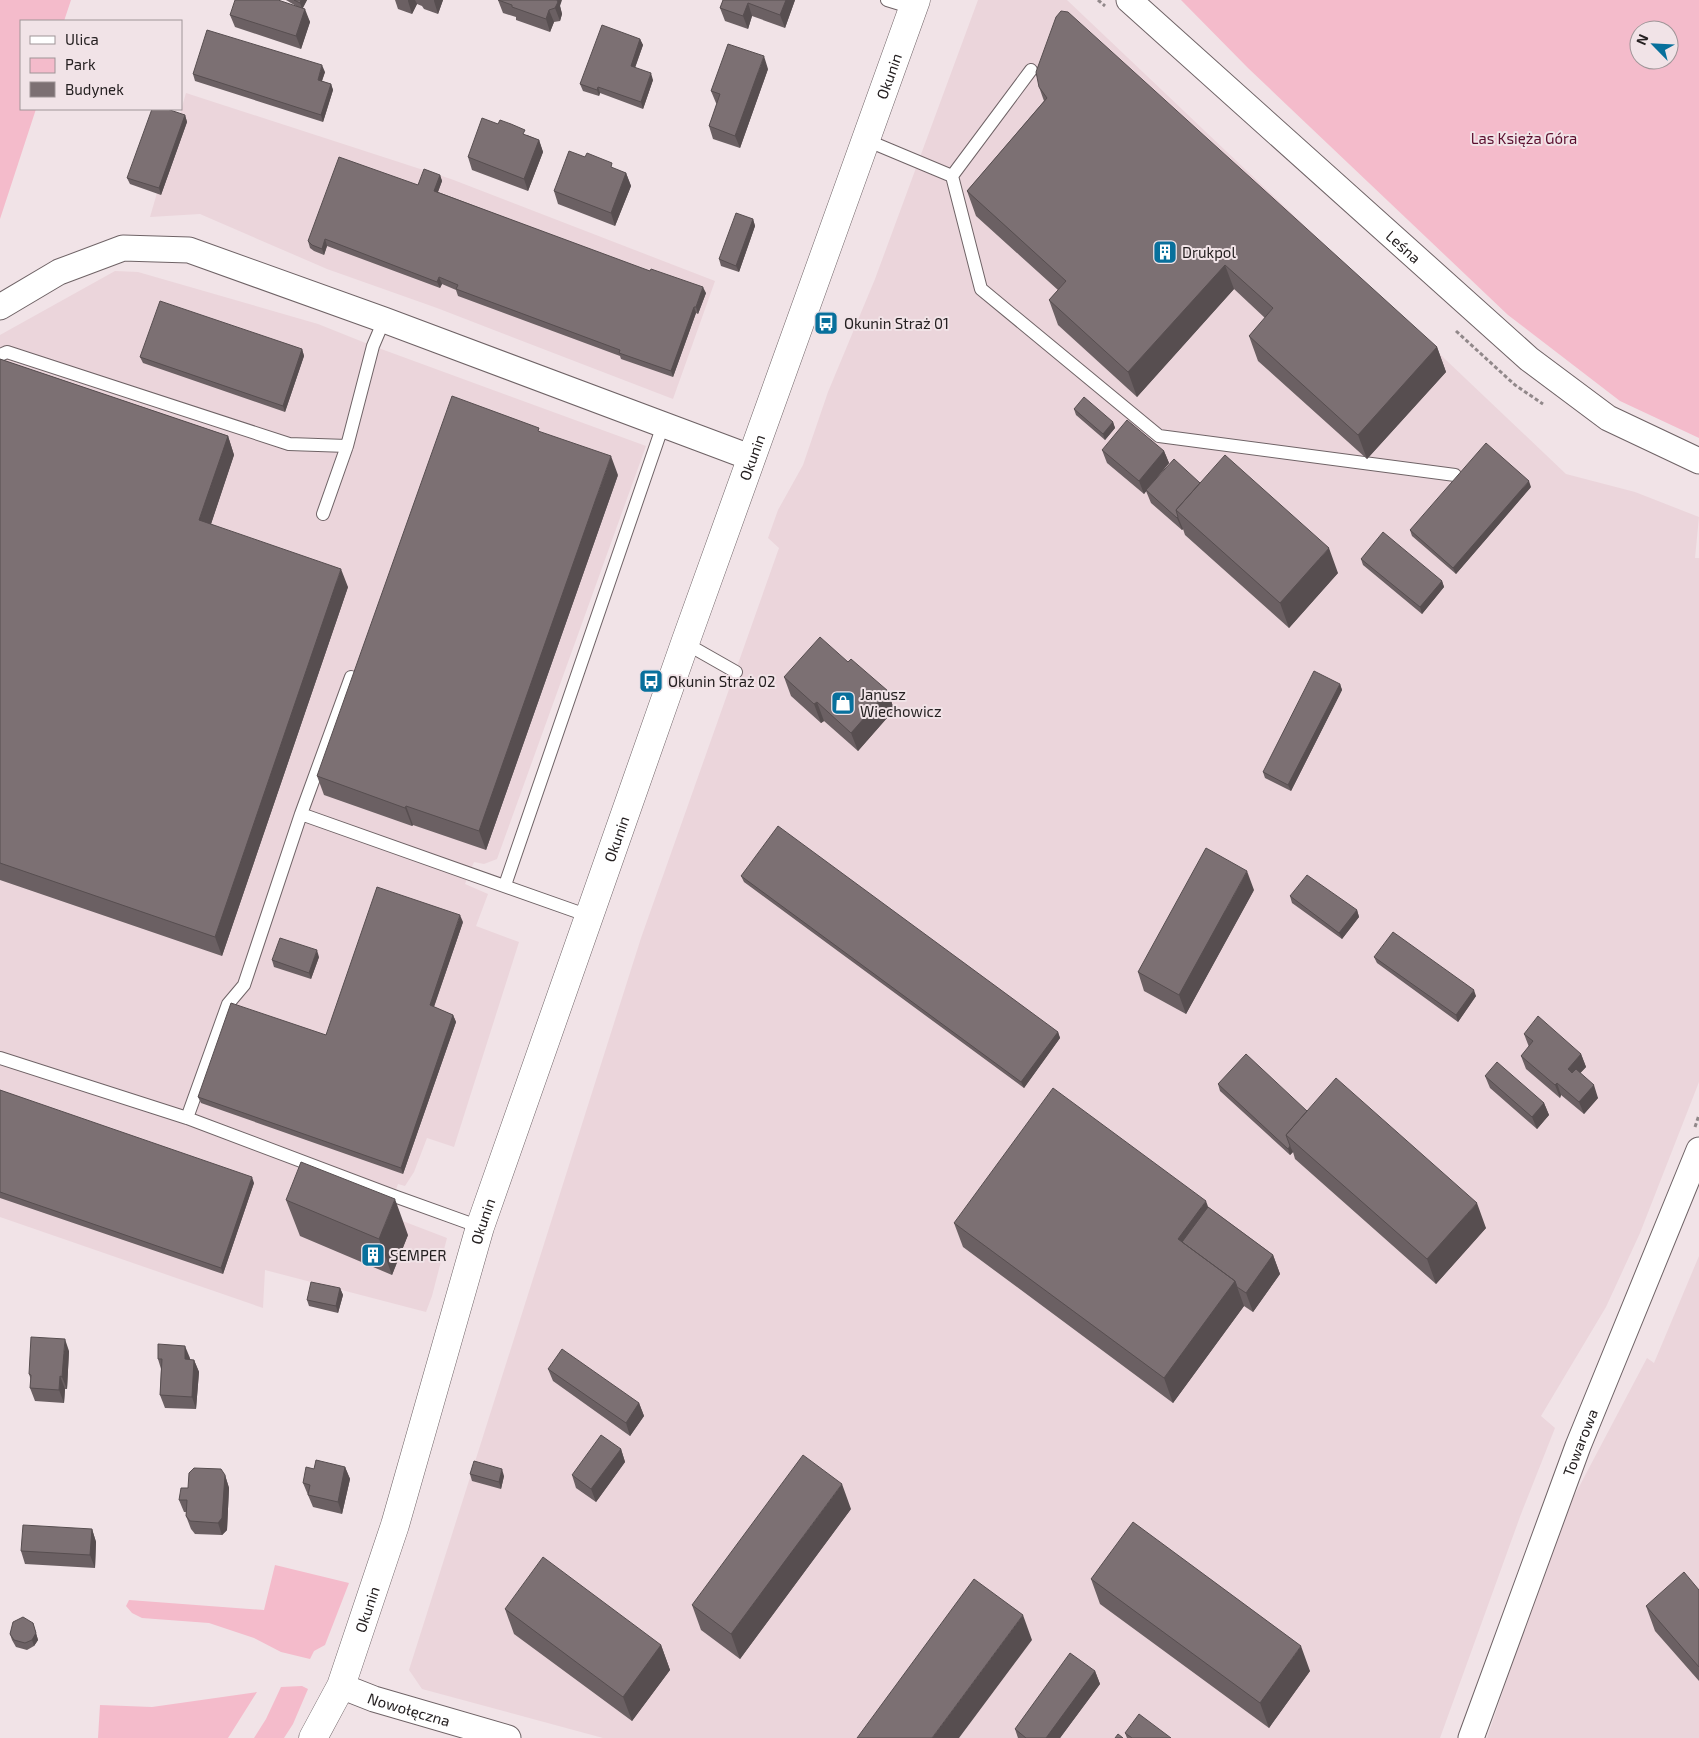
<svg xmlns="http://www.w3.org/2000/svg" width="1699" height="1738" font-family="'Exo 2',sans-serif">
<rect width="100%" height="100%" fill="#f1e3e7"/>
<!-- built -->
<path fill="#ebd5db" d="M978,0H1067L1566,474L1635,492L1699,517L1695,558H1699V1082L1640,1233L1606,1307L1541,1416L1555,1428L1521,1514L1440,1738H603L422,1689L409,1670L641,938L779,548L768,538L778,510L803,465L828,392L875,279Z
M186,93L451,179L715,281L673,399L437,308L327,269L200,214L150,217Z
M115,271L138,272L318,324L373,346L646,446L497,859L484,864L474,862L465,884L488,894L476,926L519,942L454,1147L427,1138L414,1172L405,1186L398,1184L387,1215L447,1238L432,1296L426,1312L265,1270L263,1308L0,1217V335Z
M1699,1256V1738H1487L1560,1523L1647,1358L1654,1363Z"/>
<!-- green -->
<path fill="#f4bbcb" fill-rule="evenodd" d="M0,0H71L64,21H21V109H36L0,219Z
M1181,0H1699V438L1620,401L1508,315L1248,68ZM1639,30H1669V60H1639Z
M275,1565L349,1583L325,1645L314,1651L310,1659L281,1652L254,1638L209,1623L142,1618L132,1613L126,1606L129,1600L264,1610Z
M302,1686L308,1689L293,1724L284,1738H254L266,1719L281,1687Z
M257,1692L228,1738H98L100,1705L152,1707Z"/>
<g fill="none" stroke-linecap="round" stroke-linejoin="round">
<!-- lane casing -->
<g stroke="#6f6366" stroke-width="14">
<path id="lane" d="M887,0L913,8
M866,140L952,176L1031,70
M952,176L981,289L1159,436L1455,475
M0,355L7,352L289,444L347,446
M323,514L347,446L373,346L384,320
M685,643L736,672
M301,814L589,916
M505,885L663,425
M0,1058L187,1118L394,1196L480,1227
M187,1118L228,1004L244,985L301,814L351,677"/>
</g>
<!-- street casing -->
<g stroke="#6f6366" stroke-width="27">
<g id="street">
<path id="s1" d="M1129,0L1529,359L1608,418L1699,461"/>
<path d="M0,307L59,272L123,248L189,250L384,320L752,458"/>
<path id="s2" d="M341,1686L374,1699L508,1738"/>
<path id="s3" d="M1471,1738L1578,1446L1699,1150"/>
</g>
</g>
<!-- secondary casing -->
<g stroke="#6f6366" stroke-width="29">
<g id="secondary">
<path id="s4" d="M313,1738L341,1686L395,1525L480,1227L685,643L916,0"/>
</g>
</g>
<!-- path -->
<path stroke="#91888a" stroke-width="3" stroke-dasharray="4 2.5" stroke-linecap="butt" d="M1098,0L1105,6
M1456,331L1515,385L1543,404
M1695,1127L1699,1115"/>
<!-- lane -->
<use href="#lane" stroke="#fff" stroke-width="12"/>
<!-- street -->
<use href="#street" stroke="#fff" stroke-width="25"/>
<!-- secondary -->
<use href="#secondary" stroke="#fff" stroke-width="28"/>
</g>
<!-- wall -->
<path fill="#6b6063" d="M286,0H307L303,8L310,22L301,49L235,27L230,15L296,6Z
M395,0H443L438,14L424,9L422,6L417,4L412,14L398,9Z
M498,0L560,6L562,14L560,21L554,22L550,32L516,20V17L503,13Z
M723,0H795L785,28L752,16L748,29L725,21L720,8Z
M640,39L643,45L635,68L653,80L643,109L600,93L599,96L583,91L580,84Z
M768,69L740,148L713,139L709,126L717,104L716,103L711,91Z
M325,72L322,81L331,84L333,90L323,122L195,81L193,74Z
M1039,87L1437,347L1446,372L1367,459L1258,361L1249,336L1265,318L1234,289L1137,397L1058,325L1049,300L1058,290L976,216L967,191L1044,101Z
M185,115L187,122L161,195L130,184L127,178Z
M527,135L539,140L543,152L528,191L472,170L468,157Z
M614,169L626,173L631,186L615,226L558,204L554,191Z
M440,175L442,181L438,192L706,293L698,314L696,313L673,377L621,359L620,356L458,296L456,290L442,284L440,288L327,246L324,255L314,251L310,248L308,241L418,185Z
M753,219L755,226L739,272L721,266L719,259Z
M302,349L304,356L285,412L143,363L140,357Z
M0,359L228,436L234,455L211,524L348,587L222,956L0,880Z
M1074,409L1113,422L1115,428L1105,440L1076,415Z
M1102,450L1164,451L1169,463L1149,487L1200,483L1338,573L1289,628L1185,535L1183,529L1182,530L1151,503L1146,491L1144,494L1107,463Z
M618,475L486,850L413,825L412,826L324,795L317,776Z
M1531,487L1456,574L1412,536L1410,530Z
M1361,559L1442,581L1444,587L1422,614L1363,565Z
M848,662L888,691L894,710L858,751L824,721L821,723L791,696L784,677Z
M1340,684L1342,690L1291,791L1265,778L1263,772Z
M741,876L1058,1032L1060,1038L1024,1088L744,882Z
M1254,890L1186,1014L1144,991L1138,972Z
M1290,896L1357,910L1359,917L1342,939L1292,903Z
M463,922L434,1007L453,1015L456,1022L403,1174L201,1103L198,1097L326,1035Z
M319,957L311,979L274,967L272,960Z
M1374,957L1476,996L1458,1022L1377,963Z
M1524,1034L1581,1054L1586,1067L1580,1073L1598,1098L1584,1114L1561,1095L1560,1098L1526,1069L1521,1056L1529,1047Z
M1485,1076L1544,1103L1549,1115L1537,1129L1490,1088Z
M1218,1084L1307,1111L1486,1228L1436,1284L1295,1159L1293,1152L1290,1155L1220,1091Z
M0,1090L254,1183L223,1274L0,1198Z
M286,1200L408,1235L392,1275L300,1236Z
M1208,1207L1273,1255L1280,1274L1253,1312L1244,1306L1173,1403L963,1247L954,1223Z
M340,1288L343,1295L338,1313L309,1306L307,1300Z
M69,1351L67,1389H65L64,1403L35,1401L30,1388L31,1380L29,1374Z
M190,1358V1360H194L199,1372L196,1409L165,1408L160,1395L161,1369L158,1359Z
M548,1369L639,1403L644,1416L630,1436L553,1381Z
M621,1449L625,1462L596,1502L576,1488L572,1475Z
M345,1467L350,1479L342,1514L313,1507L303,1483Z
M470,1474L504,1476L501,1489L472,1481Z
M225,1475L229,1488L227,1530L222,1535L195,1534L191,1529L186,1516V1512H184L179,1500L188,1488Z
M851,1509L740,1659L701,1630L692,1605Z
M92,1529L96,1542L95,1568L25,1564L21,1551Z
M1091,1579L1310,1671L1269,1728L1100,1604Z
M1699,1590V1681L1655,1631L1646,1606Z
M505,1609L661,1645L670,1670L632,1721L514,1634Z
M33,1623L38,1640L34,1646L27,1650L16,1647L12,1640L10,1634Z
M1095,1671L1100,1684L1060,1738H1018L1015,1729Z
M1125,1733L1171,1738H1127Z"/>
<!-- shaded-wall -->
<path fill="#574e50" d="M301,0H307L302,9L300,3Z
M408,0H415L417,4L412,14L408,1Z
M434,0H443L438,14L434,1Z
M555,0H562L560,6L562,14L560,21L555,8Z
M786,0H795L785,28L780,15Z
M748,3L752,16L748,29L743,16Z
M305,9L310,22L301,49L296,36Z
M549,10L554,22L550,32L546,19Z
M640,39L643,45L633,73L631,66Z
M764,56L768,69L740,148L735,136Z
M322,65L325,72L320,86L318,80Z
M651,73L653,80L643,109L641,102Z
M331,84L333,90L323,122L321,115Z
M598,87L600,93L599,96L597,90Z
M185,115L187,122L161,195L159,188Z
M539,140L543,152L528,191L524,179Z
M626,173L631,186L615,226L611,213Z
M440,175L442,181L436,197L434,191Z
M753,219L755,226L739,272L736,266Z
M325,239L327,246L324,255L322,249Z
M1225,265L1234,289L1137,397L1128,372Z
M439,277L442,284L440,288L437,282Z
M703,287L706,293L698,314L696,307Z
M694,307L696,313L673,377L671,371Z
M1437,347L1446,372L1367,459L1358,435Z
M302,349L304,356L285,412L283,406Z
M1113,422L1115,428L1105,440L1103,434Z
M228,436L234,455L206,539L199,520Z
M1164,451L1169,463L1144,494L1139,481Z
M611,456L618,475L486,850L479,831Z
M1529,481L1531,487L1456,574L1453,568Z
M1178,517L1183,529L1182,530L1177,518Z
M1329,548L1338,573L1289,628L1280,603Z
M341,569L348,587L222,956L215,937Z
M1442,581L1444,587L1422,614L1420,607Z
M1340,684L1342,690L1291,791L1288,785Z
M888,691L894,710L858,751L851,733Z
M817,702L824,721L821,723L814,704Z
M406,806L413,825L412,826L405,808Z
M1247,871L1254,890L1186,1014L1179,995Z
M1357,910L1359,917L1342,939L1339,933Z
M460,915L463,922L432,1012L430,1005Z
M317,950L319,957L311,979L309,973Z
M1474,990L1476,996L1458,1022L1456,1015Z
M453,1015L456,1022L403,1174L401,1168Z
M1058,1032L1060,1038L1024,1088L1021,1082Z
M1581,1054L1586,1067L1572,1082L1568,1069Z
M1557,1083L1561,1095L1560,1098L1555,1085Z
M1594,1085L1598,1098L1584,1114L1579,1102Z
M1544,1103L1549,1115L1537,1129L1532,1117Z
M1290,1146L1293,1152L1290,1155L1288,1149Z
M252,1177L254,1183L223,1274L221,1268Z
M395,1199L408,1235L392,1275L379,1239Z
M1206,1201L1215,1226L1194,1255L1178,1239Z
M1477,1203L1486,1228L1436,1284L1427,1259Z
M1273,1255L1280,1274L1253,1312L1246,1293Z
M1235,1281L1244,1306L1173,1403L1164,1378Z
M340,1288L343,1295L338,1313L336,1306Z
M65,1339L69,1351L67,1389L62,1377Z
M185,1346L190,1358L189,1372L185,1359Z
M194,1360L199,1372L196,1409L192,1397Z
M60,1376L65,1389L64,1403L59,1390Z
M639,1403L644,1416L630,1436L626,1423Z
M621,1449L625,1462L596,1502L591,1489Z
M345,1467L350,1479L342,1514L338,1502Z
M502,1469L504,1476L501,1489L499,1482Z
M225,1475L229,1488L227,1530L222,1535L218,1523Z
M842,1484L851,1509L740,1659L731,1634Z
M92,1529L96,1542L95,1568L90,1555Z
M1023,1615L1032,1640L959,1738H932Z
M33,1623L38,1640L34,1646L32,1640Z
M661,1645L670,1670L632,1721L623,1697Z
M1301,1646L1310,1671L1269,1728L1260,1703Z
M1095,1671L1100,1684L1060,1738H1046Z"/>
<!-- building -->
<path fill="#7c7073" stroke="#574e50" d="M235,0H278L305,9L296,36L230,15Z
M294,0H301L300,3Z
M498,0H557L558,2L555,8L549,10L546,19L512,7V5Z
M723,0H786L780,15L748,3L743,16L720,8Z
M1061,11L1068,12L1437,347L1358,435L1249,336L1273,308L1225,265L1128,372L1049,300L1066,281L967,191L1047,98L1039,87L1036,72L1056,17Z
M602,25L640,39L631,66L651,73L641,102L598,87L597,90L580,84Z
M207,30L322,65L318,80L331,84L321,115L193,74Z
M728,44L764,56L735,136L709,126L720,94L711,91Z
M152,109H167L185,115L159,188L127,178Z
M482,118L498,124L500,120L511,124L525,130L523,134L539,140L524,179L468,157Z
M569,151L585,157L587,153L612,163L611,167L626,173L611,213L554,191Z
M339,157L418,185L424,169L440,175L434,191L650,271L651,269L703,287L696,307H694L671,371L619,353L620,350L456,289L458,285L439,277L437,282L325,239L322,249L312,245L308,241Z
M736,213L753,219L736,266L719,259Z
M160,301L302,349L283,406L140,357Z
M0,359L228,436L199,520L341,569L215,937L0,863Z
M452,396L539,428L538,431L611,456L479,831L406,806L405,808L317,776Z
M1084,397L1113,422L1103,434L1074,409Z
M1127,420L1164,451L1139,481L1102,450Z
M1486,443L1529,481L1453,568L1410,530Z
M1225,455L1329,548L1280,603L1176,510Z
M1174,459L1200,483L1176,510L1178,517L1177,518L1146,490Z
M1383,532L1442,581L1420,607L1361,559Z
M820,637L848,662L851,659L888,691L851,733L817,702L814,704L784,677Z
M1314,671L1340,684L1288,785L1263,772Z
M778,826L1058,1032L1021,1082L741,876Z
M1206,848L1247,871L1179,995L1138,972Z
M1307,875L1357,910L1339,933L1290,896Z
M377,887L460,915L430,1005L453,1015L401,1168L198,1097L231,1003L326,1035Z
M1393,932L1474,990L1456,1015L1374,957Z
M280,938L317,950L309,973L272,960Z
M1538,1016L1581,1054L1568,1069L1572,1073L1576,1069L1594,1085L1579,1102L1557,1083L1555,1085L1521,1056L1533,1041L1524,1034Z
M1246,1054L1307,1111L1286,1135L1290,1146L1288,1149L1218,1084Z
M1497,1062L1544,1103L1532,1117L1485,1076Z
M1336,1078L1477,1203L1427,1259L1286,1135Z
M1053,1088L1206,1201L1178,1239L1235,1281L1164,1378L954,1223Z
M0,1090L252,1177L221,1268L0,1192Z
M301,1162L395,1199L379,1239L286,1200Z
M1208,1207L1273,1255L1246,1293L1237,1287L1235,1281L1182,1242Z
M311,1282L340,1288L336,1306L307,1300Z
M31,1337L65,1339L62,1377L60,1376L59,1390L30,1388L31,1375L29,1374Z
M158,1344L185,1346V1359L194,1360L192,1397L160,1395L162,1359H158Z
M562,1349L639,1403L626,1423L548,1369Z
M601,1435L621,1449L591,1489L572,1475Z
M803,1455L842,1484L731,1634L692,1605Z
M316,1460L345,1467L338,1502L308,1495L310,1485L303,1483L306,1467L314,1469Z
M474,1461L502,1469L499,1482L470,1474Z
M194,1468L221,1469L225,1475L222,1518L218,1523L190,1521L186,1516L187,1500H179L181,1488H188L189,1473Z
M1133,1522L1301,1646L1260,1703L1091,1579Z
M23,1525L92,1529L90,1555L21,1551Z
M543,1557L661,1645L623,1697L505,1609Z
M1684,1572L1699,1590V1667L1646,1606Z
M974,1579L1023,1615L932,1738H857Z
M23,1617L33,1623L36,1633L32,1640L25,1643L14,1640L10,1634L13,1622Z
M1070,1653L1095,1671L1046,1738H1026L1015,1729Z
M1139,1714L1171,1738H1132L1125,1733Z
M1118,1734L1123,1738H1115Z"/>
<!-- icons -->
<defs>
<g id="building-square" transform="scale(1.25)"><rect x="-9" y="-9" width="18" height="18" rx="4" fill="#08709c" stroke="#f1e3e7"/><path d="M-4-6H4V6H1V3H-1V6H-4ZM-2.5-4.3h1.7v1.8h-1.7ZM.8-4.3h1.7v1.8H.8ZM-2.5-1h1.7V.8h-1.7ZM.8-1h1.7V.8H.8Z" fill="#fff"/></g>
<g id="bus-square" transform="scale(1.25)"><rect x="-9" y="-9" width="18" height="18" rx="4" fill="#08709c" stroke="#f1e3e7"/><path d="M-5-6H5V4H4V6H2V4H-2V6H-4V4H-5ZM-3.5-4V0h7V-4ZM-3.5 1.2v1.5H-2V1.2ZM2 1.2v1.5H3.5V1.2Z" fill="#fff"/></g>
<g id="shop-square" transform="scale(1.25)"><rect x="-9" y="-9" width="18" height="18" rx="4" fill="#08709c" stroke="#f1e3e7"/><path d="M-5-2.5h2.3a2.7 3.5 0 0 1 5.4 0H5L5.5 6h-11ZM-1.5-2.5h3a1.5 2.3 0 0 0-3 0Z" fill="#fff"/></g>
</defs>
<g fill-rule="evenodd">
<use href="#building-square" x="1165" y="252"/>
<use href="#bus-square" x="826" y="323"/>
<use href="#bus-square" x="651" y="681"/>
<use href="#shop-square" x="843" y="703"/>
<use href="#building-square" x="373" y="1255"/>
</g>
<g text-anchor="middle" dominant-baseline="central" stroke-width="4" stroke-linejoin="round" paint-order="stroke">
<!-- street labels -->
<g font-size="15" fill="#252021" stroke="#f1e3e7">
<text stroke="none"><textPath href="#s4" startOffset="1760">Okunin</textPath></text>
<text stroke="none"><textPath href="#s1" startOffset="369">Leśna</textPath></text>
<text stroke="none"><textPath href="#s4" startOffset="1355">Okunin</textPath></text>
<text stroke="none"><textPath href="#s4" startOffset="950">Okunin</textPath></text>
<text stroke="none"><textPath href="#s4" startOffset="545">Okunin</textPath></text>
<text stroke="none"><textPath href="#s3" startOffset="315">Towarowa</textPath></text>
<text stroke="none"><textPath href="#s4" startOffset="140">Okunin</textPath></text>
<text stroke="none"><textPath href="#s2" startOffset="72">Nowołęczna</textPath></text>
</g>
<!-- park labels -->
<g font-size="15" fill="#5a0e2e" stroke="#f1e3e7">
<text x="1524" y="138">Las Księża Góra</text>
</g>
<!-- poi labels -->
<g font-size="15" fill="#252021" stroke="#f1e3e7" text-anchor="start">
<text x="1182" y="252">Drukpol</text>
<text x="844" y="323">Okunin Straż 01</text>
<text x="668" y="681">Okunin Straż 02</text>
<text x="860" y="694">Janusz<tspan x="860" dy="17">Wiechowicz</tspan></text>
<text x="390" y="1255">SEMPER</text>
</g>
</g>
<!-- legend -->
<rect x="20" y="20" width="162" height="90" fill="#f1e3e7" stroke="#9f9598"/>
<rect x="30" y="36" width="25" height="8" fill="#ffffff" stroke="#9f9598"/>
<text x="65" y="45" font-size="15" fill="#252021">Ulica</text>
<rect x="30" y="58" width="25" height="15" fill="#f4bbcb" stroke="#9f9598"/>
<text x="65" y="70" font-size="15" fill="#252021">Park</text>
<rect x="30" y="82" width="25" height="15" fill="#7c7073" stroke="#9f9598"/>
<text x="65" y="95" font-size="15" fill="#252021">Budynek</text>
<!-- north arrow -->
<g transform="translate(1654 45) rotate(294)"><circle r="24" fill="#f1e3e7" stroke="#9f9598"/>
<path d="M0-4L9 19L0 12L-9 19Z" fill="#08709c"/>
<text y="-8" font-size="14" font-weight="bold" text-anchor="middle" fill="#252021">N</text>
</g>
</svg>
